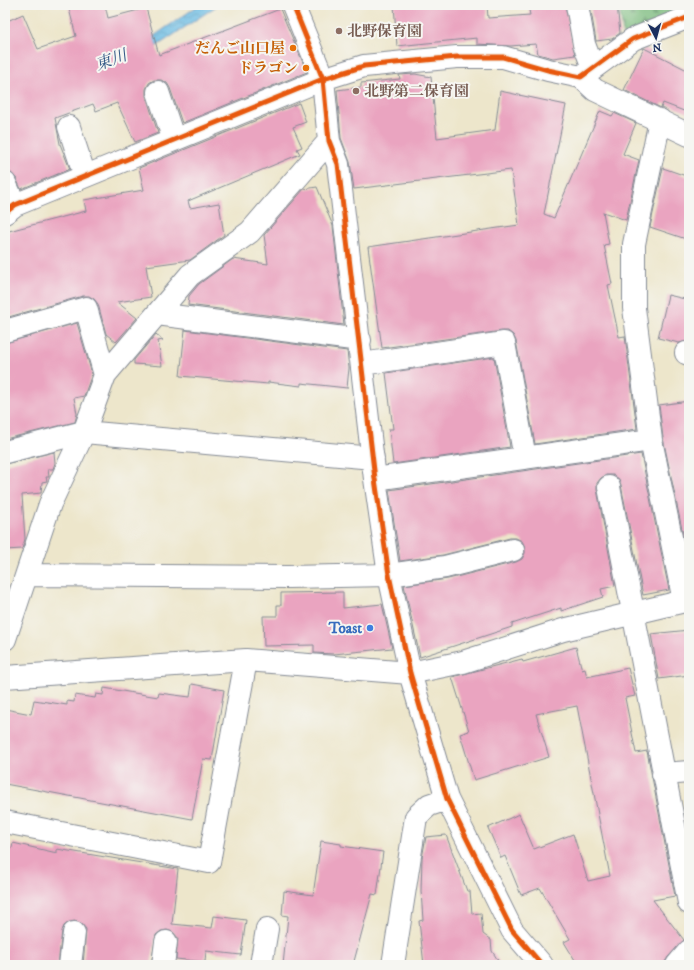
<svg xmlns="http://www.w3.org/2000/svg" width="694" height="970" font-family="'IM FELL DW Pica','Noto Serif JP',serif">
<defs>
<pattern id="forest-firs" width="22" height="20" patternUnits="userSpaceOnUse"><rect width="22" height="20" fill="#7abb7d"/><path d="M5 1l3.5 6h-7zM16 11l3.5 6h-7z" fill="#63986a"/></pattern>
<pattern id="water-waves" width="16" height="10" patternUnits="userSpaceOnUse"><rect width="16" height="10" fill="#66b9e2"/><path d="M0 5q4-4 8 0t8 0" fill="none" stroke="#5397ba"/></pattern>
</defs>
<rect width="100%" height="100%" fill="#f6f6f2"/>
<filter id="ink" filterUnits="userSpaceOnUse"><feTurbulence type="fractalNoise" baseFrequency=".025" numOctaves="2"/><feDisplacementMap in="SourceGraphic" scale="8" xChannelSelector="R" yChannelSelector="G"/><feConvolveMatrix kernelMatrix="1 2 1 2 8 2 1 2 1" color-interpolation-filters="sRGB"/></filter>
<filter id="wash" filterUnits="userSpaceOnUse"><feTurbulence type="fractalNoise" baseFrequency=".012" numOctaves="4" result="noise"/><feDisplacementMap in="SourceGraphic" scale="16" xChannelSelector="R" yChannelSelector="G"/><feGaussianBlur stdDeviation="0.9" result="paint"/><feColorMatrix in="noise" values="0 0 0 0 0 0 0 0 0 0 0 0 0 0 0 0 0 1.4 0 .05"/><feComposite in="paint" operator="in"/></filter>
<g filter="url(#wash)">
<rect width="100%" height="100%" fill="#ede6cb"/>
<!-- forest -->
<path fill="url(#forest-firs)" stroke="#4a756e" d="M619,5H689V13L624,40Z"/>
<!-- water -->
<path fill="url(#water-waves)" stroke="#4074a0" d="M199,5H218L151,50L148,40Z"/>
<g id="blocks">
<!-- building -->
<path fill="#eaa4c0" d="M68,5H105L108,18L146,8L159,55L280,9L307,72L182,123L170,88L167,83L161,80H154L149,83L146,89V96L158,133L135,142L117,103L96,111L93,104L55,118L60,144L70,169L21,189L16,178L8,171L5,163V22L23,14L38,49L76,36Z
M394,5H487L488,18L530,15L528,5H565L575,55L553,58L538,54L536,44L510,46L477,44V38L397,46Z
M590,5H617L620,33L612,39L596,41Z
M644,48L689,71V113L663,103L661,108L624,90Z
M415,74L431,77L437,138L495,130L500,91L566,105L544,214L554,218L600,111L612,116L614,113L636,123L623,154L639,160L626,220L603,212L609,244L604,245L612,284L608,285L619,337L625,336L637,429L535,444L516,341L513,335L508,331H502L382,348L368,247L519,225L511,170L354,189L350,162L341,138L337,90L361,87V83L400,79L399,75Z
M299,103L306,122L293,127L302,147L297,149L300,154L188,201L190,208L219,203L224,235L190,260L146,266L151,297L117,302L137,318L116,342L106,334L98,304L94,299L89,296H83L5,318V232L86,211L84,200L144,190L139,168Z
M663,168L689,177V240L650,227Z
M317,187L333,226L344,325L188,305L189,296L199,284L233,259L268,264L264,235L304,189Z
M668,295L689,300V341L679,343L658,338Z
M77,323L92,374L84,396L74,398L77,414L75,422L5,439V343Z
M185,330L347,351L349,368L347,388L301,383V386L268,382V384L180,376Z
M156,334L163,340L158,341L162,366L134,364V360Z
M494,357L510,447L393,464L389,429H393L386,373Z
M689,401V563L663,438L659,405Z
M54,452L55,463L53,469H48L49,477H46L47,481L42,482L41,493L22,495L25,539L22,549L5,550V464Z
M641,454L669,590L643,595L621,485L619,479L613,475H606L601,478L597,483V489L615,586L601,589L603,597L561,611V608L512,624V627L420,657L404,585L448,579L516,562L522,559L525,553V547L522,541L516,538H510L443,555L400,561L389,490Z
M343,592V608L382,604L392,648L334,654L314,653V645L264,646L263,616H277V605H281V593Z
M689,630V675L659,679L651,634Z
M576,647L582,670L585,669L587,677L628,668L635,696L625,698L636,753L647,751L675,896L653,900L684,940L668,957L663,965H578L564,942L570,939L540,888L521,895L505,856L501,858L488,828L519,814L534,849L573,834L588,881L610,876L577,706L536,714L549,757L474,780L460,734L469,731L452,677L522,659L523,662Z
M192,684L224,690L212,760L203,759L192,819L5,784V709L31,714L34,700L67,705V701L74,702L75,695L95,698L96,694L103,695L104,688L158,697L159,693L190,697Z
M446,835L467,891H470L472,914L481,913L483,934L491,940L492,951L501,965H424L419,921L423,920L421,891L422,858L426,837Z
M321,841L341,844V846L383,852L377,895L372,894L353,965H283L288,916L282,915L284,891L313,895Z
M13,843L57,853V849L178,869L172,924L212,928L214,916L246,920L241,955L206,951L205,962L176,959L178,938L173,932L167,930L161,931L156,935L151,965H83L86,929L81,923L75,921L69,922L64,926L62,931L58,965H5V846L12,848Z"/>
</g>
</g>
<g filter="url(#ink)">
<use href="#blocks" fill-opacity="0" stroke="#848a94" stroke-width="1"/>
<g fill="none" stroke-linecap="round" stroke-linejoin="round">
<!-- minor casing -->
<g stroke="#848a94" stroke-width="24">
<path id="minor" d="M293,5L323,79L329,141L338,164L375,479L389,575L410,673L447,799L512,930L542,965
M577,5L584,44L593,68
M581,77L595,90L689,135
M158,92L174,140
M660,120L634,244V308L651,440L684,601
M69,127L85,176
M5,183L15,205
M5,213L15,205L323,79L364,66L457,57H503L548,70L581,77L633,39L689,17
M157,314L360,340
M5,331L86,308L105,375
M686,353L689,354
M362,364L504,343L525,458
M5,452L84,432L373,458
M375,479L651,440
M609,487L689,903
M28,575L288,577L389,575L445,567L513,550
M5,639L50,504L84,432L105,375L190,275L250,232L329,141
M5,677L246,660L410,673L463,662L563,630L689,600
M663,774L689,772
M5,822L209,862L246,660
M70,965L74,933
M163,965L166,942
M261,965L267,929
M393,965L416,817L429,805L447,799
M677,965L689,951"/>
</g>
<!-- minor -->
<use href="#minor" stroke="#fff" stroke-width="22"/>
<!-- cycleway casing -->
<g stroke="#f6f6f2" stroke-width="8">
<path id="cycleway" d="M293,5L323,79L329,141L338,164L375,479L389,575L410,673L447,799L512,930L542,965
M5,213L15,205L323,79L364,66L457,57H503L548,70L581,77L633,39L689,17"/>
</g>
<!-- cycleway -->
<use href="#cycleway" stroke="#e8590c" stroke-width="5"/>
</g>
</g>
<!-- markers -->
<g fill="#8d6e63" stroke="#f6f6f2" stroke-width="1.5">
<circle cx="339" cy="31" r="4"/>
<circle cx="356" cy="91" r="4"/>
</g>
<g fill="#e8710a" stroke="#f6f6f2" stroke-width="1.5">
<circle cx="293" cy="48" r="4"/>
<circle cx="306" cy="68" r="4"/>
</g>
<circle fill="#3f7fe0" stroke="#f6f6f2" stroke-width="1.5" cx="370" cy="628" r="4"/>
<g text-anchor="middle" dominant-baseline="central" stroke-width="4" stroke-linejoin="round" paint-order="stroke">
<!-- education labels -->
<g font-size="15" font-weight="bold" fill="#785e54" stroke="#f6f6f2" text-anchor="start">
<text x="347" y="31">北野保育園</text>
<text x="364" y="91">北野第二保育園</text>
</g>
<!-- food labels -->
<g font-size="15" font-weight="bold" fill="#c56008" stroke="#f6f6f2" text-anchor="end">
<text x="285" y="48">だんご山口屋</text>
<text x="298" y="68">ドラゴン</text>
</g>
<!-- shop labels -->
<g font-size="15" font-weight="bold" fill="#366cbe" stroke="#f6f6f2" text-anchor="end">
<text x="362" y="628">Toast</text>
</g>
<!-- water labels -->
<g font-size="16" font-style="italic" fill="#325886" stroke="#f6f6f2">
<text transform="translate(111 60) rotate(-20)">東川</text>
</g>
</g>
<!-- margin -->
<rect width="694" height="970" fill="none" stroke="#f6f6f2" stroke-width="20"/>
<!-- north arrow -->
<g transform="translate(656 38) rotate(174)" stroke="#f6f6f2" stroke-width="3" paint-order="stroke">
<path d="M0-3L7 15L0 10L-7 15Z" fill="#1b2f5e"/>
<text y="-6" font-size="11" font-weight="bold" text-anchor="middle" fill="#1b2f5e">N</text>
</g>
</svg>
